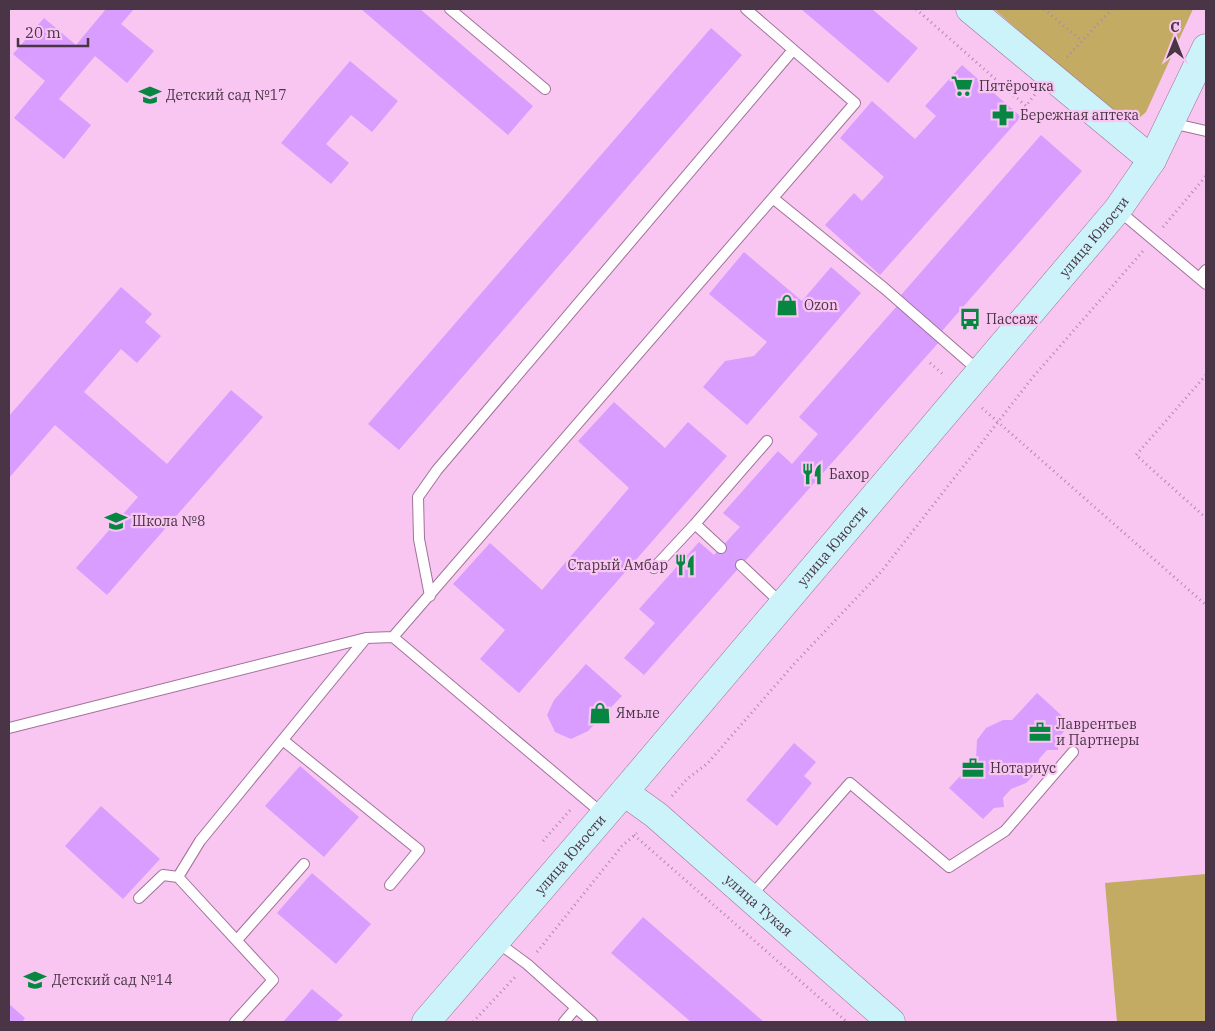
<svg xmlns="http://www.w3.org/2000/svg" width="1215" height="1031" font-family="'IBM Plex Serif',serif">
<rect width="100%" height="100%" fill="#f9c6f2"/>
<!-- green -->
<path fill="#c3ab64" d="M994,9H1193L1146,112L1136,121H1122Z
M1206,874V1022H1117L1105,883Z"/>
<!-- building -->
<path fill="#d89dfe" d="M106,9H134L121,24L154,51L127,83L95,56L59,99L91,125L64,159L14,118L45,81L13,54L44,18L76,45Z
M361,9H420L533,106L508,135Z
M801,9H872L918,48L888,83Z
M711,28L742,55L399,450L368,424Z
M350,61L398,101L372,132L351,115L326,144L349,163L331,184L281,143Z
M962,65L1021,117L880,275L825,225L854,193L862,201L884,177L840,138L872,101L915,139L936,116L925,106Z
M1041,135L1082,171L942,331L901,295Z
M744,252L802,301L831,267L861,293L747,425L703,387L725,361L754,356L767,342L709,294Z
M121,287L152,314L145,322L161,336L137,363L121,349L84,392L167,464L231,390L263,417L107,595L76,568L138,497L55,425L9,478V416Z
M897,306L939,342L644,675L624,658L655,623L639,609L699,542L714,555L740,527L723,513L778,451L792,464L818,434L799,417Z
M614,402L665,448L688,422L727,456L519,693L480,659L505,630L453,584L490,543L542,590L629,488L578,441Z
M586,664L622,696L588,731L571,739L555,732L547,715L554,700Z
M1037,693L1071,724L1058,738V750H1047L1039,759L1036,772L1031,778L1026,783L1011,789L1003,798L1004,807L994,808L983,819L949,788L976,759L977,740L986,728L1003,720H1012Z
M794,743L816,762L804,776L812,783L777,826L746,800Z
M300,766L359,817L324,857L265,806Z
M101,806L160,859L123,899L65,846Z
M312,873L371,924L336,964L277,913Z
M643,917L764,1022H691L611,953Z
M312,989L343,1015L336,1022H283Z
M9,1004L25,1018L22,1022H9Z"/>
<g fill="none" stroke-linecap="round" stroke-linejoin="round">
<!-- lane casing -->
<g stroke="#a0729a" stroke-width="12">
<path id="lane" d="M450,9L545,89
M1171,123L1206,131
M774,199L884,288L979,371
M1118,210L1206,284
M1199,278L1206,270
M721,548L695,524L767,441
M741,565L781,603
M654,568L695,524
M430,596L419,539L418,497L437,470L793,50
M9,728L366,638
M284,741L419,850L390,885
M603,814L393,637L855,103L746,9
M751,896L850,783L949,867L1005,831L1073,752
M139,898L163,875L178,877
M237,940L304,864
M497,942L527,964L592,1022
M235,1022L273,980L178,877L200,841L366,638L393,637
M564,1022L575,1009"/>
</g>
<!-- secondary casing -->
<g stroke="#a0729a" stroke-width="29">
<g id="secondary">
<path d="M970,9L1152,160"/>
<path id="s1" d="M624,792L656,815L891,1022"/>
<path id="s2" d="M426,1022L624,792L1118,209L1152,160L1206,48"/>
</g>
</g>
<!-- path -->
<path stroke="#af89aa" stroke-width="3" stroke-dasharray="1 4" stroke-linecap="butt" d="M916,9L1026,106L1035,94
M1044,9L1082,41
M1067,57L1112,9
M1163,227L1206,176
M930,363L945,376
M1206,375L1136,455L1206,518
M982,408L1206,605
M672,796L687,779L707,764L794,664L881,572L1033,377L1143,251
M634,835L847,1022
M543,841L571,809
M537,952L622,846L637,833
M473,1022L516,976"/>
<!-- lane -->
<use href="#lane" stroke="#fff" stroke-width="10"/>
<!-- secondary -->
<use href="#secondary" stroke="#ccf3f9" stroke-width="28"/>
</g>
<!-- icons -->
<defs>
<g id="supermarket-bare" transform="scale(1.725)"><path d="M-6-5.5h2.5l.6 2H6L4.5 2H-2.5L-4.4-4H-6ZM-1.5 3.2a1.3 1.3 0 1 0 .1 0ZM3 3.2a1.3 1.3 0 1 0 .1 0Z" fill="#068640" stroke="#f9c6f2" stroke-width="2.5" paint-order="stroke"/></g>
<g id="school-bare" transform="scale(1.725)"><path d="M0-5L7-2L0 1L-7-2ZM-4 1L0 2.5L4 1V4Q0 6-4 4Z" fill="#068640" stroke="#f9c6f2" stroke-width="2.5" paint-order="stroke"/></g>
<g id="pharmacy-bare" transform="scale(1.725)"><path d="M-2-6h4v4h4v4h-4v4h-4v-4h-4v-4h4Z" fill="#068640" stroke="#f9c6f2" stroke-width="2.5" paint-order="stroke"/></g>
<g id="shop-bare" transform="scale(1.725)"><path d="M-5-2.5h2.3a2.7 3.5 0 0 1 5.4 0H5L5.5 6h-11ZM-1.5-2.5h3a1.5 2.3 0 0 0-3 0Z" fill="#068640" stroke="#f9c6f2" stroke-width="2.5" paint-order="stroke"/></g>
<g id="bus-bare" transform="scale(1.725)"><path d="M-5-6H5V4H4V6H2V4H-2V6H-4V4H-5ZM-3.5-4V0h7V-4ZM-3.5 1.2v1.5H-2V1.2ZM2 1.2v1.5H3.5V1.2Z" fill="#068640" stroke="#f9c6f2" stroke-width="2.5" paint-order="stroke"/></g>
<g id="restaurant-bare" transform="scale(1.725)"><path d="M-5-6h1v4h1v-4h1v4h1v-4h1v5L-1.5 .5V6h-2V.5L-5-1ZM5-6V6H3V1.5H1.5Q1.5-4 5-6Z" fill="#068640" stroke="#f9c6f2" stroke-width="2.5" paint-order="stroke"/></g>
<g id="office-bare" transform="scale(1.725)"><path d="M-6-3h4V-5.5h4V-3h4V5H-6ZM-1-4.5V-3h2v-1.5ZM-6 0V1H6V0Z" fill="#068640" stroke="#f9c6f2" stroke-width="2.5" paint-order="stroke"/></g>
</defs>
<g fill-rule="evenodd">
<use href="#supermarket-bare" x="962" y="86"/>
<use href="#school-bare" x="150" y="95"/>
<use href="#pharmacy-bare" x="1003" y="115"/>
<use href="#shop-bare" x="787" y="305"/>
<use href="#bus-bare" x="970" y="319"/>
<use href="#restaurant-bare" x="812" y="474"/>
<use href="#school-bare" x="116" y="521"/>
<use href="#restaurant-bare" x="685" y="565"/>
<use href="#shop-bare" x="600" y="713"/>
<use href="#office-bare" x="1040" y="732"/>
<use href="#office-bare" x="973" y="768"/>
<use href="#school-bare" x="35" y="980"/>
</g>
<g text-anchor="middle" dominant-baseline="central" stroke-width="4.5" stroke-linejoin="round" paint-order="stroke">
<!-- poi labels -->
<g font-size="14" fill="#493546" stroke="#f9c6f2" text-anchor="start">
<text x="979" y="86">Пятёрочка</text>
<text x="166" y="95">Детский сад №17</text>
<text x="1020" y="115">Бережная аптека</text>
<text x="804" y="305">Ozon</text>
<text x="986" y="319">Пассаж</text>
<text x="829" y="474">Бахор</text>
<text x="132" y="521">Школа №8</text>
<text x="668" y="565" text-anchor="end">Старый Амбар</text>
<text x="616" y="713">Ямьле</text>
<text x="1056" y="724">Лаврентьев<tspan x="1056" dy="16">и Партнеры</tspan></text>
<text x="990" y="768">Нотариус</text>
<text x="52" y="980">Детский сад №14</text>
</g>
<!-- street labels -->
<g font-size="14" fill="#493546" stroke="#f9c6f2">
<text stroke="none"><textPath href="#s2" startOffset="1031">улица Юности</textPath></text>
<text stroke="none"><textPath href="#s2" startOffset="626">улица Юности</textPath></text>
<text stroke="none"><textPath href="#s2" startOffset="221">улица Юности</textPath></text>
<text stroke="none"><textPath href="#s1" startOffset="176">улица Тукая</textPath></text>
</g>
</g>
<!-- border -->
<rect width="1215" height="1031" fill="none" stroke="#493546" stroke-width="20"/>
<!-- north arrow -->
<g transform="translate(1175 40)" stroke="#f9c6f2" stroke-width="4" paint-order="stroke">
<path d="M0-4L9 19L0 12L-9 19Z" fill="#493546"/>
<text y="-8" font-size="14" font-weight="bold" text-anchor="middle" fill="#493546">С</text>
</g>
<!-- scale -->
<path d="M18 38v8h70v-8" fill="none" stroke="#493546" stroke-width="2.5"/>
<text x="25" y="38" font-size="15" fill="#493546" stroke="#f9c6f2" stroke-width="4" paint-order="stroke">20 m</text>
</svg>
